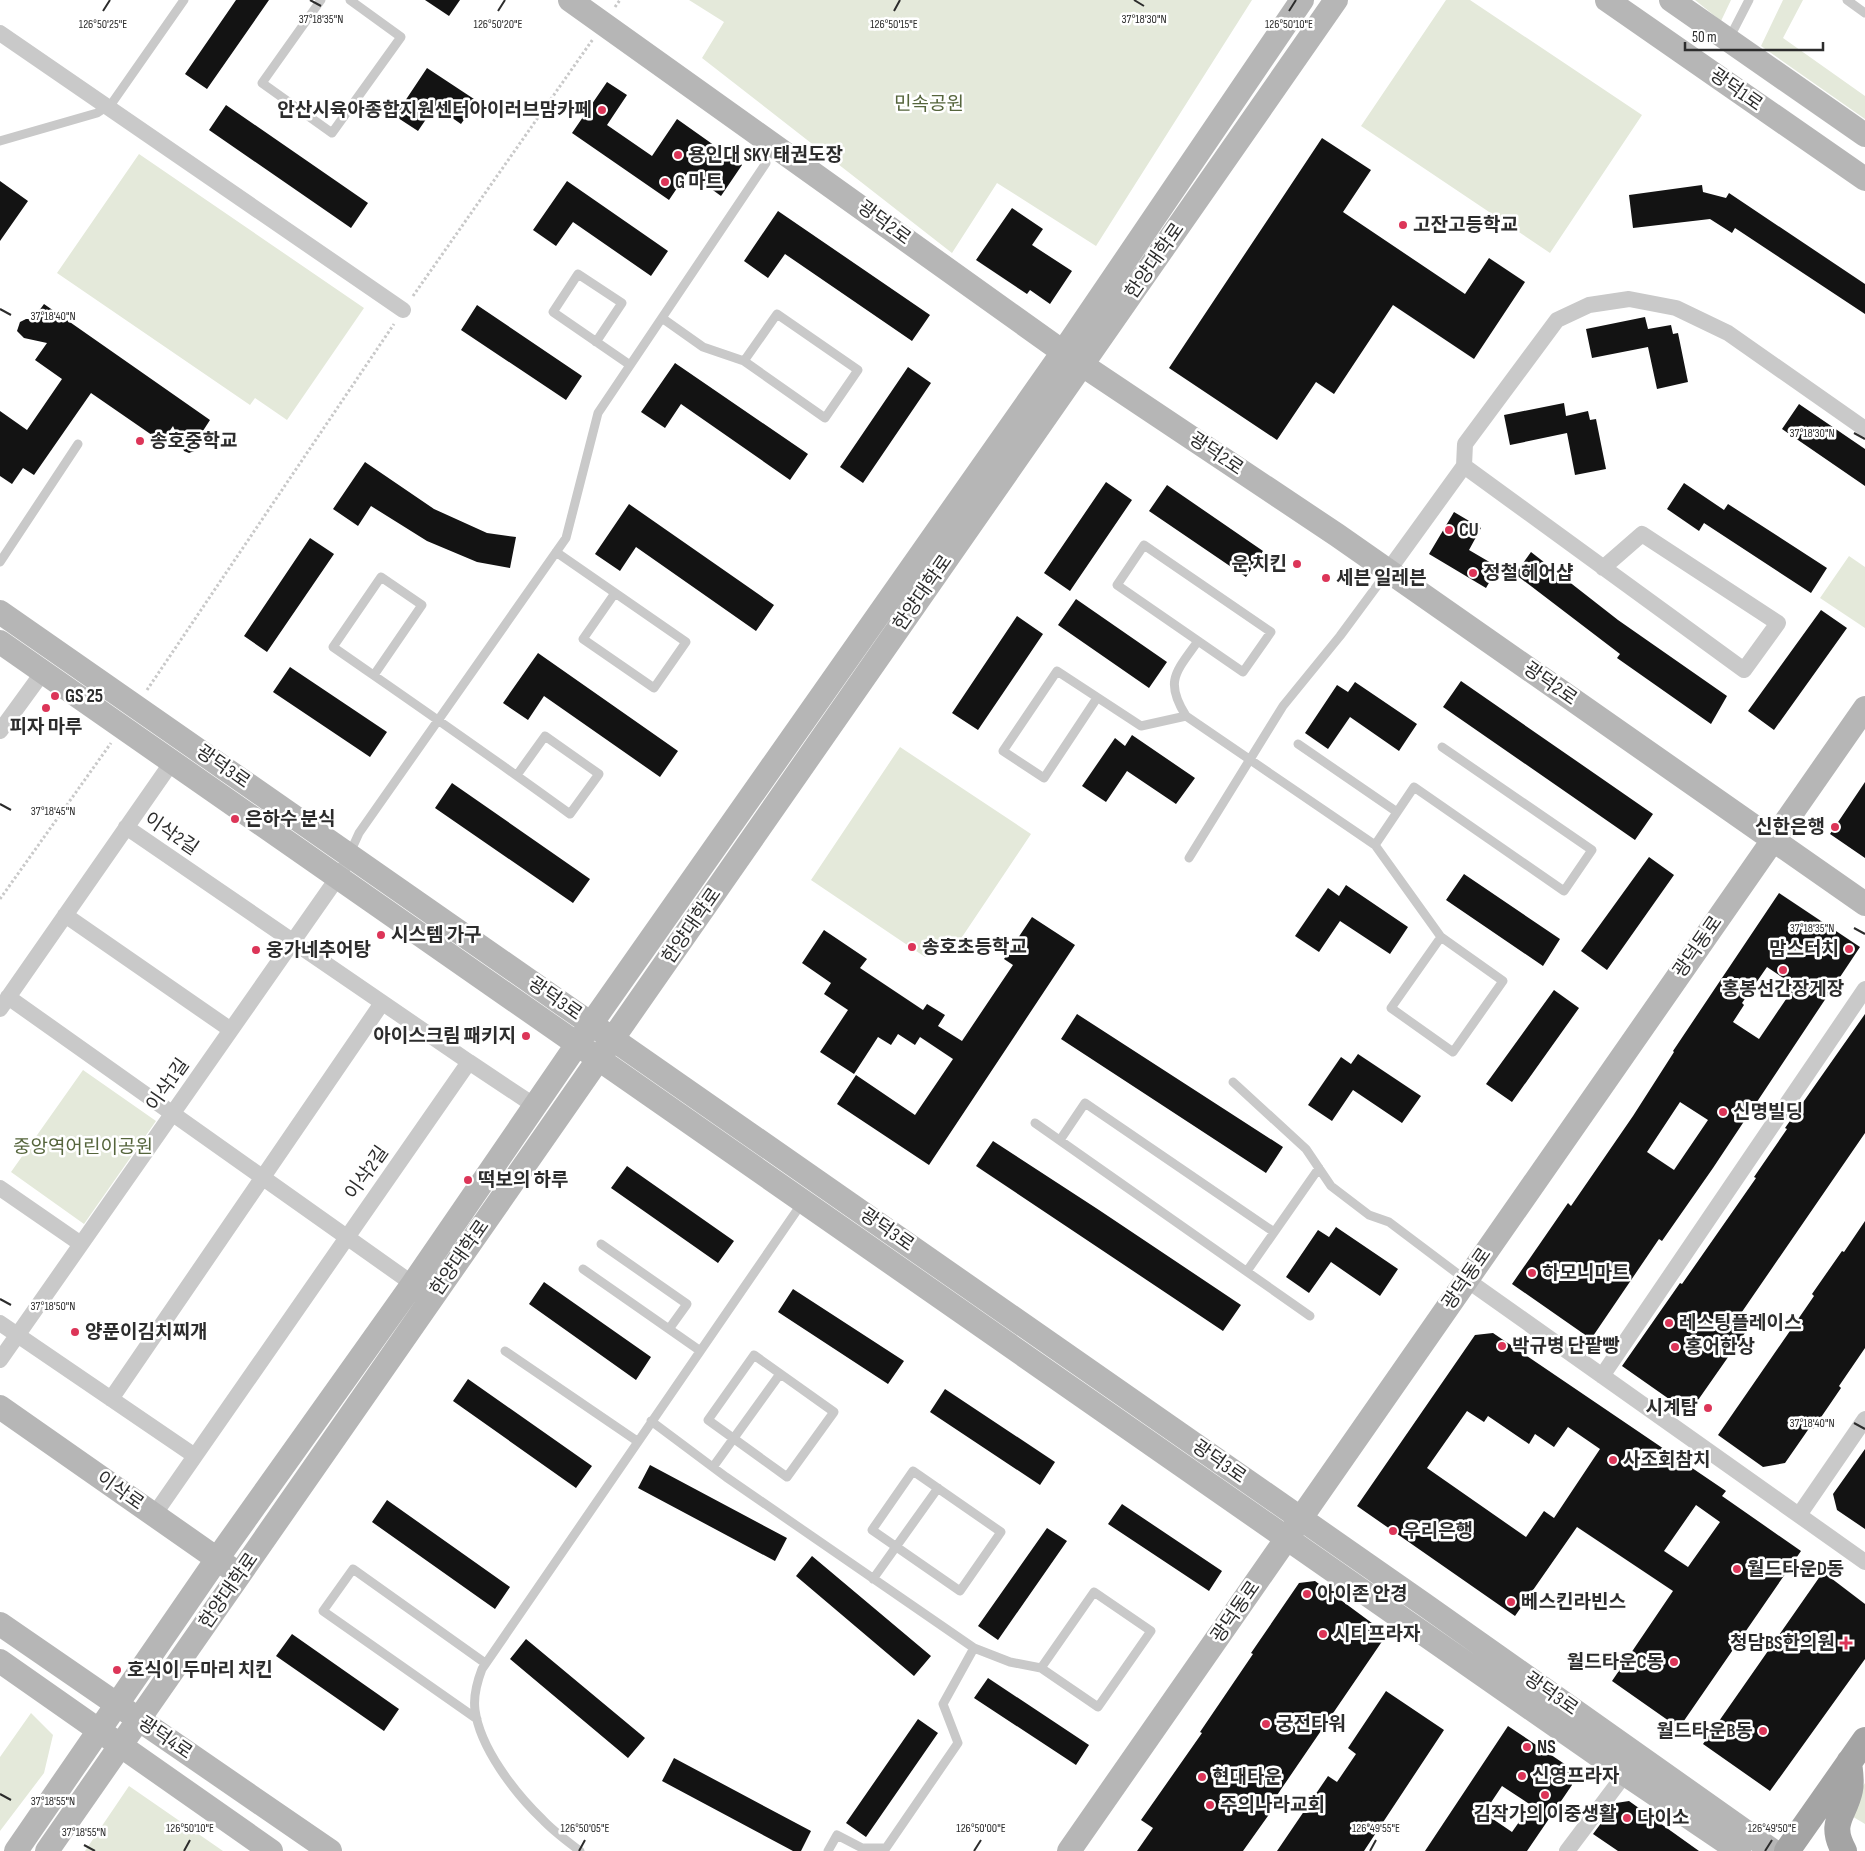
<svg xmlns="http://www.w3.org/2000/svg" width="1865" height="1851" font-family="'Sofia Sans Condensed','Noto Sans KR',sans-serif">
<rect width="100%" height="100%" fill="#fff"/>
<!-- green -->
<path fill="#e4e9da" d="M689,0H1252L1096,246L997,183L952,253L702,58L724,22Z
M1446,0H1470L1642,115L1550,253L1361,126Z
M1695,0H1731L1721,21Z
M1783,0H1803L1783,38L1865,96V119L1761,46Z
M139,154L364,308L287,420L255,398L250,405L57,273Z
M1849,556L1865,567V628L1820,598Z
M900,747L1031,834L952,952L925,957L811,880Z
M83,1070L156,1121L84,1224L11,1172Z
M31,1713L53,1735L44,1773L0,1831V1757Z
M1865,1783V1824L1845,1812Z
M129,1786L223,1851H85Z"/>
<!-- building -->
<path fill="#131313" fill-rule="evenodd" d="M236,0H269L207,89L185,74Z
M425,0H460L449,16Z
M427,68L477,101L461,124L435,106L418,131L395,116Z
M607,82L627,95L607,125L652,156L677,119L742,165L721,196L688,172L669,200L572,133Z
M226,105L368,203L351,228L209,130Z
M1322,138L1371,170L1343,212L1465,294L1489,258L1525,282L1474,359L1393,305L1334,394L1316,382L1277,440L1169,368Z
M0,181L28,201L0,241Z
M567,181L668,251L651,276L573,222L556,246L533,230Z
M1702,185L1703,192L1726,198L1729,193L1865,284V314L1735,228L1732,233L1710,219L1633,228L1629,195Z
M1012,208L1043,229L1032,245L1072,271L1050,304L1030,290L1027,294L976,260Z
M778,211L930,315L912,341L785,254L768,278L744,261Z
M44,304L210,420L199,437V444L197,450L189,453L184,451L173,426L162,442L91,393L34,475L23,468L12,484L0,476V411L27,430L62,379L35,360L47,343L24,338L17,331L20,322L26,319H33Z
M477,305L582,376L566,400L461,330Z
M1645,317L1648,329L1671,325L1673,334L1678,333L1688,382L1657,389L1648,347L1592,358L1586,329Z
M675,363L808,454L790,480L681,404L665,428L641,412Z
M908,367L931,383L863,483L840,467Z
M1564,403L1566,416L1588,411L1590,420L1596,419L1606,469L1575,475L1567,433L1510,445L1504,415Z
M1799,404L1865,449V486L1782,429Z
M365,462L434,509L487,533L516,537L510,568L477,562L427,541L371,506L358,526L333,509Z
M1106,482L1132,500L1070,591L1044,573Z
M1684,483L1724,510L1728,504L1827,568L1811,593L1704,523L1699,531L1667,509Z
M1167,485L1263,551L1246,577L1149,511Z
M629,504L774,605L756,631L636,547L620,571L595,554Z
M1454,512L1481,528L1469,550L1498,567L1486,588L1429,554Z
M310,538L334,554L267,652L244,636Z
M1531,552L1618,620L1727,696L1711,724L1617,658L1620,654L1515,574Z
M1076,599L1167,662L1149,688L1058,625Z
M1821,610L1847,628L1774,730L1748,711Z
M1017,616L1043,634L978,730L952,713Z
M538,653L678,751L660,777L544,696L528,720L503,703Z
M290,667L387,732L370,757L273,692Z
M1461,681L1653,814L1635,840L1443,707Z
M1355,682L1417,724L1399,751L1350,717L1328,749L1305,733L1337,685L1348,692Z
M1132,735L1195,778L1176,804L1127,771L1106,802L1082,786L1115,738L1125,746Z
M1865,782V858L1830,834Z
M452,783L590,879L573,903L435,808Z
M1649,857L1674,875L1607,970L1581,951Z
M1464,874L1560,939L1543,966L1446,900Z
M1346,885L1408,927L1390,954L1340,921L1319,952L1295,936L1328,888L1339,896Z
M1779,893L1860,947L1713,1168L1662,1241L1659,1239L1591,1339L1512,1284L1568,1203L1571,1206L1633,1116L1674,1052L1673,1051ZM1767,967L1795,986L1759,1039L1733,1022L1744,1005L1742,1003ZM1680,1102L1708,1120L1674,1170L1647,1152Z
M1032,917L1075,945L929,1165L837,1104L856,1075L915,1115L953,1059L920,1037L915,1045L898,1034L891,1045L878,1037L854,1074L820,1052L848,1010L824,994L831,983L802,963L824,930L867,959L860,968L923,1010L927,1004L945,1015L938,1026L962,1041L1013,965L1004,959Z
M1554,990L1579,1008L1512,1102L1486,1084Z
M1077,1014L1283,1147L1266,1173L1061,1039Z
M1865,1014V1133L1735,1322L1747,1330L1689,1413L1622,1366L1680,1283L1682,1284L1756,1178L1754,1177L1787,1129L1785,1128Z
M1358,1054L1421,1096L1402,1123L1353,1090L1332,1121L1308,1105L1341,1057L1351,1064Z
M993,1141L1099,1210L1241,1305L1223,1331L976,1166Z
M627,1166L734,1241L718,1263L611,1188Z
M1865,1221V1348L1839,1386L1841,1388L1813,1429L1810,1427L1785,1463L1763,1467L1718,1435L1814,1296L1812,1294L1842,1251L1844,1252Z
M1336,1227L1398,1269L1380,1296L1331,1262L1309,1293L1286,1277L1318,1230L1329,1237Z
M544,1282L651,1357L636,1380L529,1304Z
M793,1289L904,1361L888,1384L778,1312Z
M1493,1333L1726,1491L1722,1496L1801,1551L1679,1728L1612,1681L1673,1591L1577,1527L1515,1616L1357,1506L1475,1335ZM1467,1411L1484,1422L1488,1416L1529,1444L1535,1434L1554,1447L1568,1427L1600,1449L1554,1518L1544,1511L1526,1537L1427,1468ZM1696,1505L1720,1522L1688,1567L1664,1551Z
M468,1379L592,1466L576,1488L453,1401Z
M945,1389L1055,1462L1040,1485L930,1412Z
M1865,1449V1529L1837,1510L1833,1494Z
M650,1465L787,1538L775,1561L638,1488Z
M387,1500L510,1587L495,1609L372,1522Z
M1122,1504L1222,1571L1209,1591L1108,1524Z
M1047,1528L1067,1541L998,1640L978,1626Z
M812,1556L931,1656L914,1676L796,1576Z
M1823,1572L1865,1604V1659L1770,1791L1703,1744Z
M1315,1581L1380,1629L1383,1640L1271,1804L1275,1806L1243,1851H1137L1153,1828L1141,1820L1202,1733L1200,1732L1253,1654L1251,1653L1299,1583Z
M292,1634L399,1709L384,1731L276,1656Z
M526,1639L645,1738L628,1758L510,1659Z
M988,1678L1089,1745L1076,1765L974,1698Z
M1386,1691L1444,1730L1364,1851H1277L1328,1776L1337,1782L1356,1754L1348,1748Z
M918,1719L938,1733L866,1837L846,1823Z
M1508,1726L1569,1767L1572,1785L1527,1851H1425ZM1502,1786L1531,1805L1512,1832L1484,1813Z
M674,1758L811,1831L801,1851H793L662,1781Z
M1629,1801L1699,1851H1618L1593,1834L1616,1803Z"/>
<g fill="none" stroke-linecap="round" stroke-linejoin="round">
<!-- path -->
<path stroke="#c9c9c9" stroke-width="3" stroke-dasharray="2.5 2.5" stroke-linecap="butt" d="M615,7L620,0
M413,296L593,39
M147,690L394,324
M0,899L111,743"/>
<!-- lane -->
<path stroke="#c9c9c9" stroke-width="9" d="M321,0L262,83L332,133L401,37L350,0
M1847,0L1865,13
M1732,33L1749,0
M0,141L97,113L112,103L184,0
M662,318L703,347L744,361L777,314L858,370L825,418L744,361
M596,342L622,303L578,274L553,312L630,365
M1144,545L1271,632L1243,672L1117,585Z
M556,552L686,642L654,688L583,639L615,593
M0,562L78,444
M1198,641C1176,672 1164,681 1186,716L1375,845L1441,937L1391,1008L1453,1052L1503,981L1441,937
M374,675L422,605L381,577L333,647C412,702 492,757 570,814L599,774L545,736L517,775
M1097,698L1044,778L1003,751L1057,671L1141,726L1186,716
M1298,744L1397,812
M1375,845L1414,787L1564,891L1592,850L1442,747
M349,855L359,833L566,538L598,413L766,163
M1189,858L1283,706L1340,636L1388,571
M1233,1082L1306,1149L1331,1186L1369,1215L1389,1222L1466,1280
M1035,1123L1310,1316
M1060,1140L1085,1103L1274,1232
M601,1244L687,1304L669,1329
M583,1269L699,1350
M1247,1271L1319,1168
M505,1351L637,1441
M754,1355L834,1412L787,1477L708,1420Z
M651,1421L726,1477L974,1648L943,1704L958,1743L886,1848H862L837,1835L828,1851
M713,1467L780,1374
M913,1471L1001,1532L960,1591L872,1530Z
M873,1579L938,1488
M1094,1592L1151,1631L1098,1707L1041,1668Z
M974,1648L1010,1662L1041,1668
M477,1719L323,1611L353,1569L485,1663
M580,1851C567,1841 553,1831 542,1819C515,1793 480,1748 475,1710C473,1695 477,1682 482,1669L802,1203"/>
<!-- street -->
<path stroke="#c9c9c9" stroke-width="16" d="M0,33L403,310
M1464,466L1465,444L1557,320L1589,305L1629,299L1676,308L1728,333L1865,429
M1388,571L1464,466L1744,670L1778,623L1642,534L1603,568
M0,731L43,672
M65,915L231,1030
M8,997L420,1289
M0,1009L172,762
M469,1062L535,1106
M0,1188L81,1244
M1467,1280L1865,1562
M0,1323L195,1456L469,1062L126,827
M0,1360L338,877L342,870
M1602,1376L1865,989
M111,1399L382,1003
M154,1515L195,1456
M1799,1515L1865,1419
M1567,1851L1625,1774"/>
<!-- secondary -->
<path stroke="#b6b6b6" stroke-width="24" d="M570,0L1063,352L1337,535L1865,904
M1607,0L1865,179
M1671,0L1865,135
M0,612L1425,1605L1773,1851
M0,642L1625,1774L1739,1851
M0,1407L230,1568
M0,1624L330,1851
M0,1661L271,1851
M16,1851L217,1559L412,1285L591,1024L1063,352L1302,0
M47,1851L1336,0
M1069,1851L1865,708"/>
<!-- primary -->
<path stroke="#a4a4a4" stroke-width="26" d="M1787,1851L1865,1740
M1844,1851C1828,1822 1845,1815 1850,1790C1852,1782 1850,1771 1849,1762"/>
</g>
<!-- ticks -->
<path fill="none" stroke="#2c2c2c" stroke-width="2" d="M310,0L321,6M1134,0L1144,6M103,11L110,0M498,11L505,0M894,11L900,0M1289,11L1296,0M0,309L11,315M1854,433L1865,439M0,804L11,810M1854,928L1865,934M0,1299L11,1305M1854,1423L1865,1429M0,1794L11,1800M84,1845L95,1851M184,1851L190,1840M579,1851L585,1840M974,1851L981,1840M1370,1851L1376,1840M1765,1851L1772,1840"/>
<!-- markers -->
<g fill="#dc3558" stroke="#fff" stroke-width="2">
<circle cx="602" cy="110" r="5"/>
<circle cx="678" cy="155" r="5"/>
<circle cx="665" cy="182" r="5"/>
<circle cx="1403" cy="225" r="5"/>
<circle cx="140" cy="441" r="5"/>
<circle cx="1449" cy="530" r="5"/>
<circle cx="1297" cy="564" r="5"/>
<circle cx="1473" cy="573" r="5"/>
<circle cx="1326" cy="578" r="5"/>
<circle cx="55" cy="696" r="5"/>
<circle cx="46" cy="708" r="5"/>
<circle cx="235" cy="819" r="5"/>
<circle cx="1835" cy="827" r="5"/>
<circle cx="381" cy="935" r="5"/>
<circle cx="912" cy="947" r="5"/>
<circle cx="1849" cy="949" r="5"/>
<circle cx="256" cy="950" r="5"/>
<circle cx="1783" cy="970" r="5"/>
<circle cx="526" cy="1036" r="5"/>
<circle cx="1723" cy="1112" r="5"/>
<circle cx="468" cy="1180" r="5"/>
<circle cx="1532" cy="1273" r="5"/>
<circle cx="1669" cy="1323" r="5"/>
<circle cx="75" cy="1332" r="5"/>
<circle cx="1502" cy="1346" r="5"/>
<circle cx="1675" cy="1347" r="5"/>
<circle cx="1708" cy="1408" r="5"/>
<circle cx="1613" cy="1460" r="5"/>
<circle cx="1393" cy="1531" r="5"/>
<circle cx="1737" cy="1569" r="5"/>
<circle cx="1307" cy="1594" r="5"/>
<circle cx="1511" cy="1602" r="5"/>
<circle cx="1323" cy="1634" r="5"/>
<path d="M1843.5 1635.5h5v5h5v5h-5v5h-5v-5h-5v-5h5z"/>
<circle cx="1674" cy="1662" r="5"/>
<circle cx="117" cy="1670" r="5"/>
<circle cx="1266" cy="1724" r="5"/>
<circle cx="1763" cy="1731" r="5"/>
<circle cx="1527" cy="1747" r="5"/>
<circle cx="1522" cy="1776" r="5"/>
<circle cx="1202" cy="1777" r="5"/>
<circle cx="1545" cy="1795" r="5"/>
<circle cx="1210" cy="1805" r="5"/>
<circle cx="1627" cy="1818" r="5"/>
</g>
<g text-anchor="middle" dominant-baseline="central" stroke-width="5" stroke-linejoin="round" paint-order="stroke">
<!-- street labels -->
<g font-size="19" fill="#2c2c2c" stroke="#fff">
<text transform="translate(1736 90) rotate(35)">광덕1로</text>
<text transform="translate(884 223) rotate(36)">광덕2로</text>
<text transform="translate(1155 261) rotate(-55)">한양대학로</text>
<text transform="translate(1216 454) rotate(34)">광덕2로</text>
<text transform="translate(923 593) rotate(-55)">한양대학로</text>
<text transform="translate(1550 684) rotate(35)">광덕2로</text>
<text transform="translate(223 767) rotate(35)">광덕3로</text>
<text transform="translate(171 834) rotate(34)">이삭2길</text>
<text transform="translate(692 926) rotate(-55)">한양대학로</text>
<text transform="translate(1698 947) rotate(-55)">광덕동로</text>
<text transform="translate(555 999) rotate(35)">광덕3로</text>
<text transform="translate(168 1085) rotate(-55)">이삭1길</text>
<text transform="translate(367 1173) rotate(-55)">이삭2길</text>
<text transform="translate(887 1230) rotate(35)">광덕3로</text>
<text transform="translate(460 1258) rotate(-55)">한양대학로</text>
<text transform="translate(1467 1279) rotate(-55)">광덕동로</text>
<text transform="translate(1219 1462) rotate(35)">광덕3로</text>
<text transform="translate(120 1491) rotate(35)">이삭로</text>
<text transform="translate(229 1591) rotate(-55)">한양대학로</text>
<text transform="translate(1236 1612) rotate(-55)">광덕동로</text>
<text transform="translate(1551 1694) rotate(35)">광덕3로</text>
<text transform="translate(165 1738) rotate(34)">광덕4로</text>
</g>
<!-- park labels -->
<g font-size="19" fill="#55653c" stroke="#fff">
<text x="929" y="104">민속공원</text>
<text x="83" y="1147">중앙역어린이공원</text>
</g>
<!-- poi labels -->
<g font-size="19" font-weight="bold" fill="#2c2c2c" stroke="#fff" text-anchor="start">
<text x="592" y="110" text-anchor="end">안산시육아종합지원센터아이러브맘카페</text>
<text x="688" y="155">용인대 SKY 태권도장</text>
<text x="675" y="182">G 마트</text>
<text x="1413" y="225">고잔고등학교</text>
<text x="150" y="441">송호중학교</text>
<text x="1459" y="530">CU</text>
<text x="1287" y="564" text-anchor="end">운 치킨</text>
<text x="1483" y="573">정철 헤어샵</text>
<text x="1336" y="578">세븐 일레븐</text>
<text x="65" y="696">GS 25</text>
<text x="46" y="727" text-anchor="middle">피자 마루</text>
<text x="245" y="819">은하수 분식</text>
<text x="1825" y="827" text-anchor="end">신한은행</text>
<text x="391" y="935">시스템 가구</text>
<text x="922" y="947">송호초등학교</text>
<text x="1839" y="949" text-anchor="end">맘스터치</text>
<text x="266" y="950">웅가네추어탕</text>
<text x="1783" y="989" text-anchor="middle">홍봉선간장게장</text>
<text x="516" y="1036" text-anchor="end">아이스크림 패키지</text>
<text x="1733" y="1112">신명빌딩</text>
<text x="478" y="1180">떡보의 하루</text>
<text x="1542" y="1273">하모니마트</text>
<text x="1679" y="1323">레스팅플레이스</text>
<text x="85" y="1332">양푼이김치찌개</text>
<text x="1512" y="1346">박규병 단팥빵</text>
<text x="1685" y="1347">홍어한상</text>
<text x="1698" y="1408" text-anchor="end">시계탑</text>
<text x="1623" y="1460">사조회참치</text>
<text x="1403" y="1531">우리은행</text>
<text x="1747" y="1569">월드타운D동</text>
<text x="1317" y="1594">아이존 안경</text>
<text x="1521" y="1602">베스킨라빈스</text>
<text x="1333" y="1634">시티프라자</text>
<text x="1835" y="1643" text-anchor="end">청담BS한의원</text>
<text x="1664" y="1662" text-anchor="end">월드타운C동</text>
<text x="127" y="1670">호식이 두마리 치킨</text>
<text x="1276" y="1724">궁전타워</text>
<text x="1753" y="1731" text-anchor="end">월드타운B동</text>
<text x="1537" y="1747">NS</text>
<text x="1532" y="1776">신영프라자</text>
<text x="1212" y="1777">현대타운</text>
<text x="1220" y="1805">주의나라교회</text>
<text x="1545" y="1814" text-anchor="middle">김작가의 이중생활</text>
<text x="1637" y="1818">다이소</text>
</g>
</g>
<g font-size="12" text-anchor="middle" fill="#2c2c2c" stroke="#fff" stroke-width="5" stroke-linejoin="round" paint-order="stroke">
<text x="1144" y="23">37°18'30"N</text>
<text x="321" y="23">37°18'35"N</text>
<text x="103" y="28">126°50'25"E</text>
<text x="498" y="28">126°50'20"E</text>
<text x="894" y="28">126°50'15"E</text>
<text x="1289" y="28">126°50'10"E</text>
<text x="53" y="320">37°18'40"N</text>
<text x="1812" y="437">37°18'30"N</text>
<text x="53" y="815">37°18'45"N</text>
<text x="1812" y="932">37°18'35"N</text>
<text x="53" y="1310">37°18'50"N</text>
<text x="1812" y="1427">37°18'40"N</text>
<text x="53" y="1805">37°18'55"N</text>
<text x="190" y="1832">126°50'10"E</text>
<text x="585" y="1832">126°50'05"E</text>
<text x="981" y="1832">126°50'00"E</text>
<text x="1376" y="1832">126°49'55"E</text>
<text x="1772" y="1832">126°49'50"E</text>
<text x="84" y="1836">37°18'55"N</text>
</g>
<!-- scale -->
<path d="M1685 42v8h138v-8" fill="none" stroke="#2c2c2c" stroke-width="2.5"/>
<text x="1692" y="42" font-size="15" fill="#2c2c2c" stroke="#ffffff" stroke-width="4" paint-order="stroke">50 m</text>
</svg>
